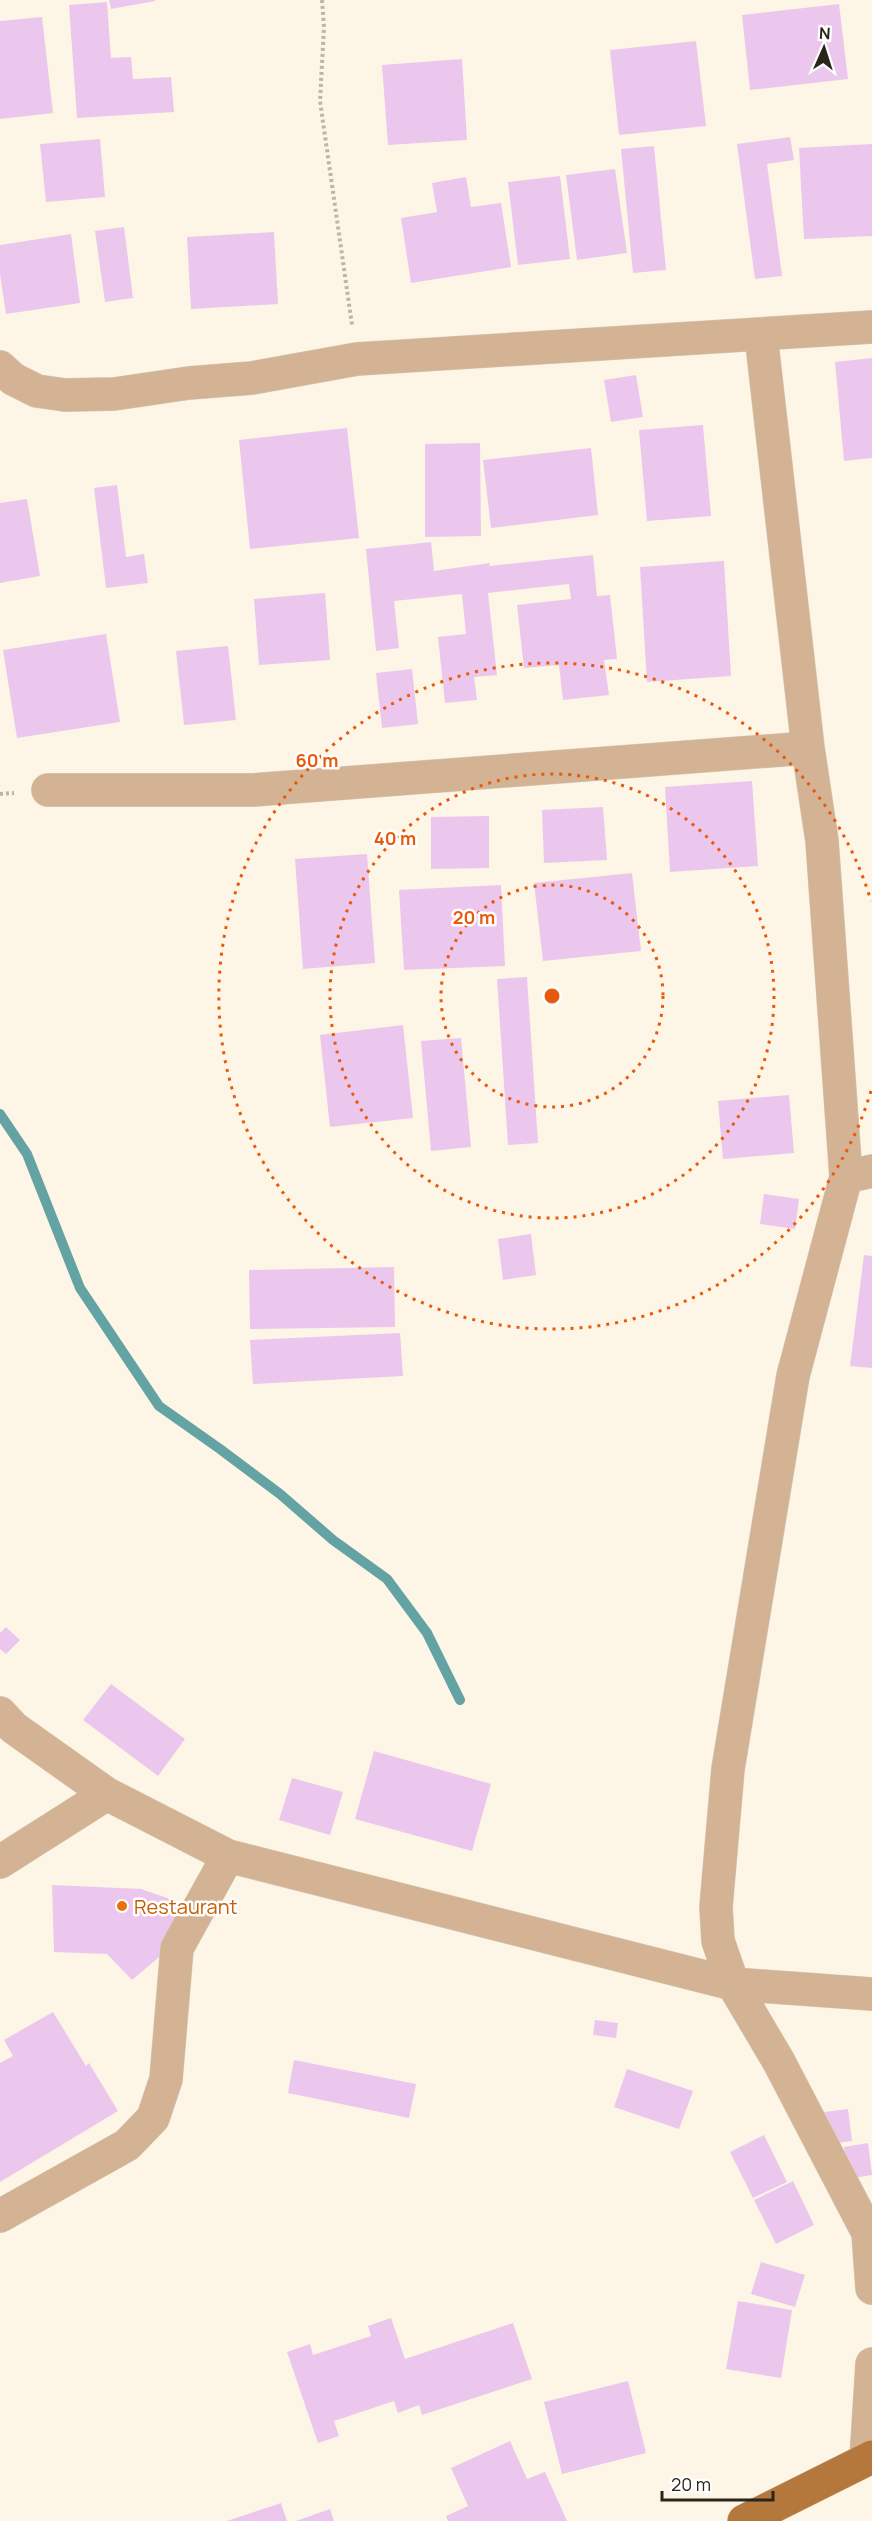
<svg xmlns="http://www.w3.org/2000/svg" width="872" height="2521" font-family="Manrope,sans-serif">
<rect width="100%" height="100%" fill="#fdf5e5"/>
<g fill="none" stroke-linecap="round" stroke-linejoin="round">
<!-- stream -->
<path stroke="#64a3a3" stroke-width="10" d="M0,1114L27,1154L80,1288L159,1406L220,1449L280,1494L333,1540L387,1579L427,1633L460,1700"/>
</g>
<!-- building -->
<path fill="#ecc7ed" d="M109,0H155V1L111,9Z
M107,2L111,58L131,57L133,79L171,77L174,112L77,118L69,5Z
M839,4L848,79L750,90L742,15Z
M42,17L53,113L0,119V21Z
M696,41L706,126L619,135L610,50Z
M462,59L467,140L388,145L382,65Z
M790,137L794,160L767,164L782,276L755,279L737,144Z
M100,139L105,197L46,202L40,144Z
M872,144V236L804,239L799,148Z
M654,146L666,270L633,273L621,149Z
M615,169L627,253L577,260L566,175Z
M560,176L570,259L518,265L508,182Z
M466,177L471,207L501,203L511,267L411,283L401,218L437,212L432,183Z
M124,227L133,298L105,302L95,231Z
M274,232L278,304L191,309L187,237Z
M71,234L80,303L6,314L0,274V245Z
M872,358V458L844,461L835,362Z
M636,375L643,417L611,422L604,380Z
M703,425L711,516L647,521L639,430Z
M347,428L359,538L250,549L239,440Z
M480,443L481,536L425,537V444Z
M591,448L598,515L491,528L483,460Z
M117,485L126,557L144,554L148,583L106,588L94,488Z
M27,499L40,576L0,583V503Z
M431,542L434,571L490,563L489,566L593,555L597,596L610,595L617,659L604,660L609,695L563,700L559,665L524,668L517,605L571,599L569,584L488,593L497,675L474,677L477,700L445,703L438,637L466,634L462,594L394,601L399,648L376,651L366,549Z
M724,561L731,676L647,682L640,567Z
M325,593L330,660L259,665L254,599Z
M106,634L120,722L17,738L3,650Z
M228,646L236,720L184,725L176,651Z
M412,669L418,724L382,728L376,673Z
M752,781L758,866L670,872L665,787Z
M603,807L607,860L544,863L542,810Z
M489,816V868L431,869V817Z
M367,854L375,963L303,969L295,859Z
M632,873L641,951L543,961L534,883Z
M501,885L505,966L404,970L399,890Z
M527,977L538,1143L508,1145L497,979Z
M403,1025L413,1118L330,1127L320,1035Z
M461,1038L471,1147L431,1151L421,1041Z
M789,1095L794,1153L723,1159L718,1101Z
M764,1194L799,1199L795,1229L760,1224Z
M531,1234L536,1275L503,1280L498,1239Z
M864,1255L872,1256V1368L850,1366Z
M394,1267L395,1327L250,1329L249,1270Z
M400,1333L403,1376L253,1384L250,1340Z
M6,1627L20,1640L6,1654L0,1649V1633Z
M111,1684L185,1739L158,1776L83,1720Z
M374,1751L491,1784L472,1851L355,1819Z
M292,1778L343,1792L330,1835L279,1820Z
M52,1885L141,1889L197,1908L164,1953L132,1980L107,1954L54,1952Z
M53,2012L86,2066L89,2063L118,2111L0,2182V2063L13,2056L4,2040Z
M595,2020L618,2023L616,2038L593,2035Z
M294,2060L416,2084L409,2118L288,2093Z
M627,2069L693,2091L679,2129L614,2107Z
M848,2109L852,2141L829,2144L824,2112Z
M764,2135L787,2182L753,2198L730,2152Z
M868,2143L872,2175L848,2179L844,2147Z
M793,2181L814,2225L776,2244L754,2200Z
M761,2262L805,2275L795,2307L751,2294Z
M738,2301L792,2310L781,2378L726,2369Z
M391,2318L405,2359L513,2323L532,2379L422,2415L419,2405L398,2413L394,2401L334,2421L339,2436L318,2443L287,2352L310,2344L313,2355L371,2336L368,2326Z
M628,2381L646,2453L562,2474L544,2402Z
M510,2441L527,2479L545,2472L567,2521H448L446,2516L468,2506L451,2468Z
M281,2503L287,2521H227Z
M330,2509L334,2521H296Z"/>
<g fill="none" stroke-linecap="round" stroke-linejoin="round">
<!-- minor casing -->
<g stroke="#d7d0c1" stroke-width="34">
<path id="minor" d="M761,335L808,748L822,841L846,1177
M0,367L13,379L37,391L65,395L114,394L189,383L252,378L357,359L872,327
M48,790H252L808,748
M872,1171L846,1177L793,1376L728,1769L716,1907L718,1941L733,1984L779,2062L868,2233L872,2288
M0,1713L14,1728L107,1794L228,1856L733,1984L872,1994
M0,1862L107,1794
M0,2216L127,2145L153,2118L166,2079L177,1948L228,1856
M866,2459L872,2364"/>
</g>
<!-- major casing -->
<g stroke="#d7d0c1" stroke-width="34">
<path id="major" d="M744,2521L872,2457"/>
</g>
<!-- path -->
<path stroke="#bdb6a8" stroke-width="4" stroke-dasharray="3 3" stroke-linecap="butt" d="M322,0L324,27L320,101L352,325
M0,794L14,793"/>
<!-- minor -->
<use href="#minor" stroke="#d4b395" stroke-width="33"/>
<!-- major -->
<use href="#major" stroke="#b4783d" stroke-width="33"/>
</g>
<!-- distance rings -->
<g fill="none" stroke="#e8590c" stroke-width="3" stroke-dasharray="3 6">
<circle cx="552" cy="996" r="111"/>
<circle cx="552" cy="996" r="222"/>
<path d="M871 1091A333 333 0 1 1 871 901"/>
</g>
<!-- markers -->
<circle fill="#e8710a" stroke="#fff" stroke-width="2" cx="122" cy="1906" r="6"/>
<g text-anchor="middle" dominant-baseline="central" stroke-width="5" stroke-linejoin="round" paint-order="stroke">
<!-- food labels -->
<g font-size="20" fill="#c56008" stroke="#fff" text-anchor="start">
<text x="134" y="1906">Restaurant</text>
</g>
</g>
<circle cx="552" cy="996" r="9" fill="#e8590c" stroke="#fff" stroke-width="3"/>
<g font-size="18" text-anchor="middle" font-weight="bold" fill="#e8590c" stroke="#fff" stroke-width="5" stroke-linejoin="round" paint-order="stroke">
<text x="317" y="767">60 m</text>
<text x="395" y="845">40 m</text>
<text x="474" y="924">20 m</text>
</g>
<!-- north arrow -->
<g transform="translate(824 48) rotate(3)" stroke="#ffffff" stroke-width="4.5" paint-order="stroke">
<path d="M0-4.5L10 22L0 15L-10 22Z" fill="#2a251b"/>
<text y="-9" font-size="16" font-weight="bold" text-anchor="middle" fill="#2a251b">N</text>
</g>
<!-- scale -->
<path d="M662 2491v9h111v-9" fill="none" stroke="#2a251b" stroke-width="3"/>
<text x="671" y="2491" font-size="18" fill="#2a251b" stroke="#ffffff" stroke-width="4.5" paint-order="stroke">20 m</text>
</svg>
